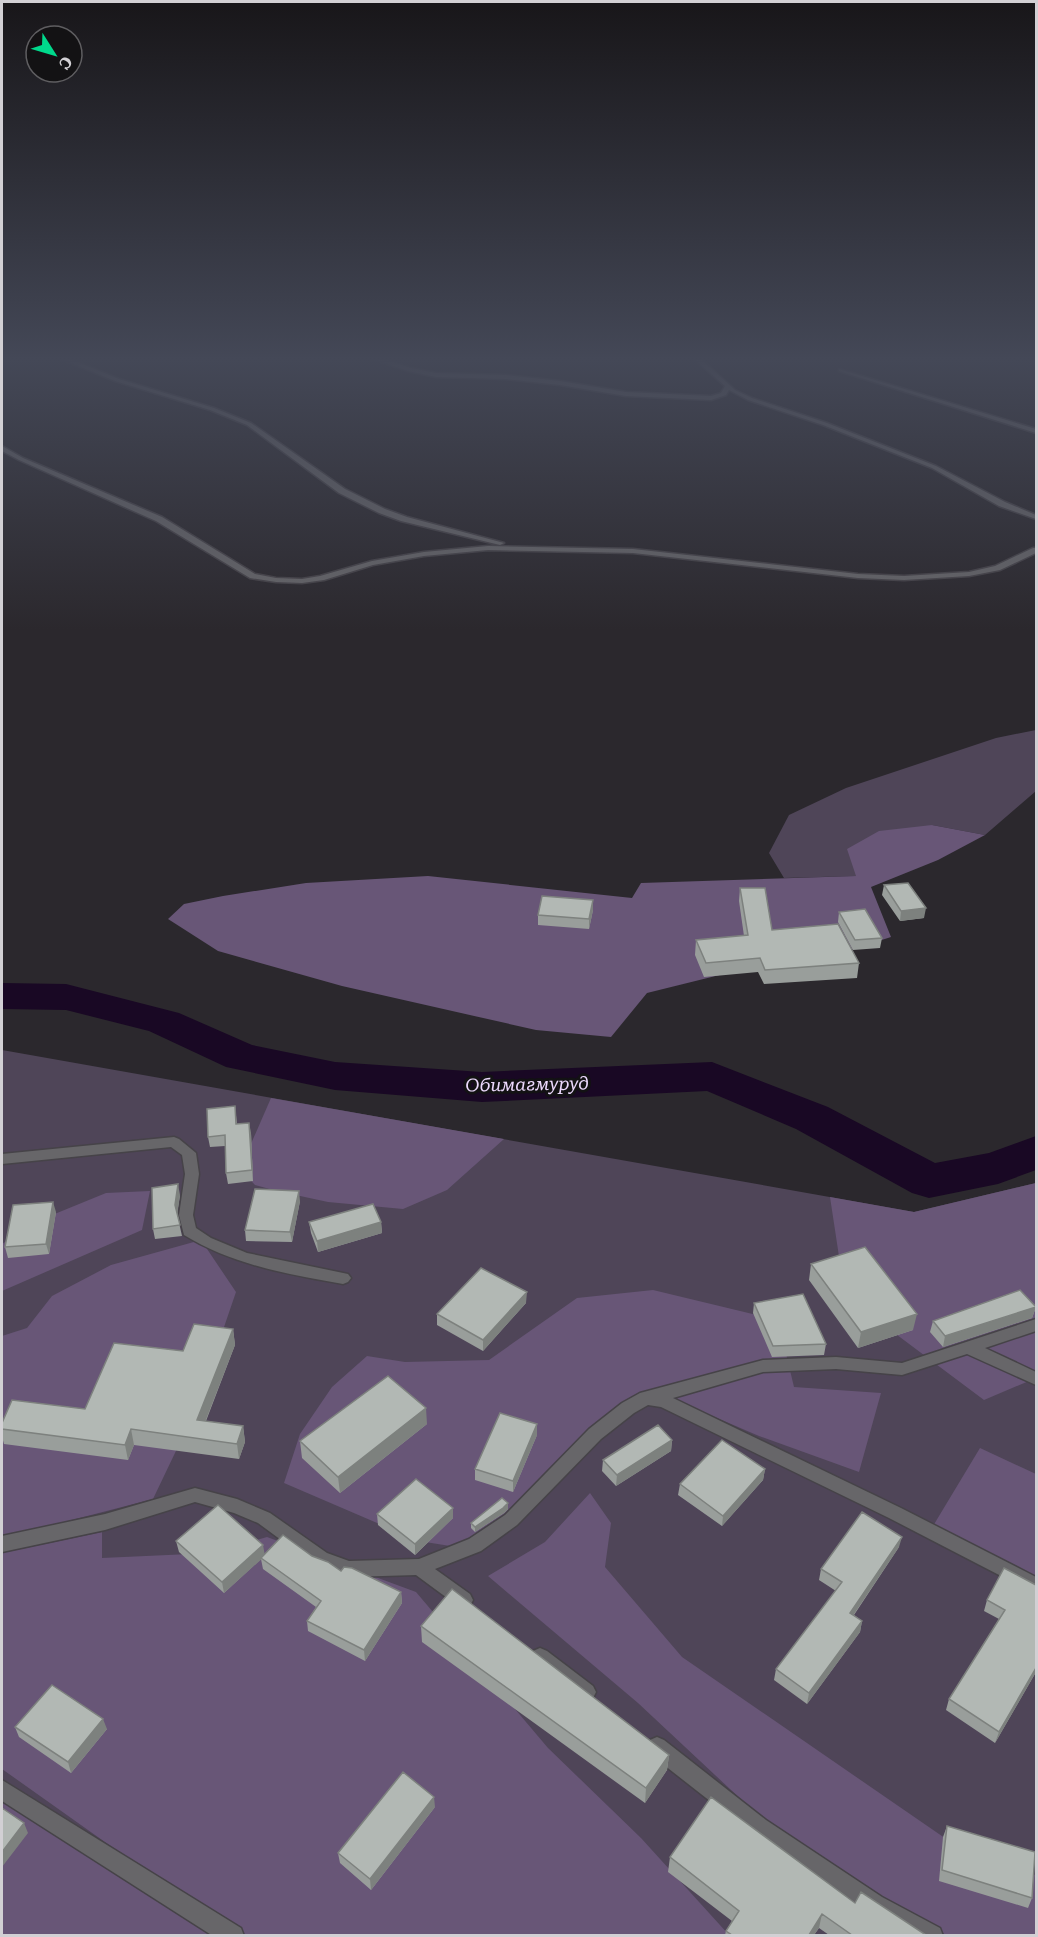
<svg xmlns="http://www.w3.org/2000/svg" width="1038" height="1937" font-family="'Roboto Serif',serif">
<rect width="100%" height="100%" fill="#2b282d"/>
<!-- green -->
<path fill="#4f4558" d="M1036,730V791L985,835L932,825L857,876L784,878L769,853L789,815L846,788L996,738Z
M2,1050L914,1212L1036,1183V1935H2Z"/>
<!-- forest -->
<path fill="#685677" d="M932,825L985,835L938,860L871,887L891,937L823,959L772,962L647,993L611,1037L536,1030L342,986L218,951L168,919L184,904L223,896L306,883L428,876L632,898L641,883L856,876L847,849L879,831Z
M271,1098L504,1139L447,1190L403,1209L328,1202L277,1191L255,1185L240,1169Z
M1036,1183V1378L984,1400L845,1296L830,1197L914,1212Z
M150,1191L142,1230L2,1291V1244L35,1222L106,1193Z
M201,1240L236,1292L196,1409L153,1499L2,1538V1336L27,1328L52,1296L111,1265Z
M653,1290L778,1320L794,1387L881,1393L859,1472L759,1436L661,1394L572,1460L475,1550L419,1541L284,1483L300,1434L332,1387L367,1356L405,1362L489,1360L577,1298Z
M980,1448L1036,1474V1582L930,1531Z
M590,1493L611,1523L605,1567L682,1657L984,1865L1036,1875V1935H946L792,1847L638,1703L488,1576L545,1542Z
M102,1532V1558L212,1553L267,1537L416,1592L548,1748L641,1838L729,1935H236L2,1769V1553Z
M2,1789L213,1935H2Z"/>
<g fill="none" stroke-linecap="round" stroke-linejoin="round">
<!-- river -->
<path fill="#190824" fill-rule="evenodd" d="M2,983L66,984L179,1013L252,1045L335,1062L482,1072L712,1062L828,1107L935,1163L989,1153L1036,1136V1170L998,1184L929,1198L912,1193L796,1129L707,1091L482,1102L335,1090L226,1067L149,1031L66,1010L2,1009Z"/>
<!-- service casing -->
<g stroke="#464348" stroke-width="3">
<path id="service" d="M174,1137L179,1139L196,1153L199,1174L193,1215L196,1228L211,1238L247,1253L348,1274L351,1278L348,1282L343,1284C287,1274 233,1265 184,1235L179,1215L185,1174L182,1155L171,1147L2,1164V1154Z
M1036,1319V1331L985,1348L1036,1372V1385L967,1354L902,1375L836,1369L763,1372L673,1398L901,1508L1036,1577V1594L889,1518L661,1407L648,1405L634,1413L601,1439L517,1525L481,1551L435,1569L470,1594L473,1600L470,1606L464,1608L458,1606L416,1575L349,1577L315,1565L258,1523L234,1513L195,1502L105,1530L2,1552V1536L105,1514L195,1488L237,1499L270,1513L327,1553L349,1561L419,1559L469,1539L505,1515L589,1429L622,1403L640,1393L763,1360L836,1357L902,1363Z
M540,1648L547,1651L593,1686L596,1692L593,1698L586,1701L579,1698L533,1663L531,1657L533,1651Z
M657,1737L664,1740L766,1820L882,1897L940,1928L943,1936H910L868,1911L752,1834L650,1754L647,1747L650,1740Z"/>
</g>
<!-- minor casing -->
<g stroke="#464348" stroke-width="3">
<path id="minor" d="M59,358H68L119,379L214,408L251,423L345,489L385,509L407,517L504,543L500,545L401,521L379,513L339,493L247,425L210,410L115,381Z
M370,358H380L411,368L436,373L506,375L560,381L626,392L711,396L721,393L725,386L693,358H700L735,390L752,398L827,423L936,466L1005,502L1036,515V519L999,506L932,468L823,425L748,400L729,390L726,395L711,400L626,396L560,385L506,379L436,377L408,371Z
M839,369L1036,429V433L839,371Z
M2,446L23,458L162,517L255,574L276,578L302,579L320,576L372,561L424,552L488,546L633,549L858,574L904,576L969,572L995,566L1033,548H1036V553L1000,570L969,576L904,580L858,578L633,553L488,550L424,556L373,565L324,580L302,583L276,582L250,578L156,521L19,460L2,451Z"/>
</g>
<!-- tertiary casing -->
<g stroke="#464348" stroke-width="3">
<path id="tertiary" d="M2,1780L241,1928L244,1936H213L2,1801Z"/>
</g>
<!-- service -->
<use href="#service" fill="#676669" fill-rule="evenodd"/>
<!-- minor -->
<use href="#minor" fill="#676669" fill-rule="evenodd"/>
<!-- tertiary -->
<use href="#tertiary" fill="#676669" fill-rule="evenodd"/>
</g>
<!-- wall -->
<path fill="#999e9b" d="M884,885L924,918L900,921L882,895Z
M740,888L772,930L859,963L857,978L764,984L758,972L704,977L695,955L696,940L744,936L739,901Z
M593,900V910L589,929L538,925V915Z
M839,912L882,938L880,948L853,950L838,922Z
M235,1106L237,1124L251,1133L253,1181L228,1184L226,1173L225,1146L210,1147L208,1137Z
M180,1195L177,1214L182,1236L155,1239L153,1229Z
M300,1201L292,1242L246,1241L245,1230Z
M56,1212L49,1254L8,1258L5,1247Z
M309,1222H381L382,1233L318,1252L311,1233Z
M811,1264L913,1330L858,1348L809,1280Z
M526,1303L483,1351L437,1325V1314Z
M754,1303L826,1344L824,1355L772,1357L753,1313Z
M1036,1307L1032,1318L943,1347L930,1332L933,1321Z
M233,1329L235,1345L206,1421L243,1426L245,1442L239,1459L134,1445L128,1460L4,1444L2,1437V1423L85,1409L183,1351Z
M427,1424L340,1493L302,1458L300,1441Z
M537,1435L513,1492L475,1480V1469Z
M672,1440L671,1451L616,1486L602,1471L603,1460Z
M765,1469L763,1480L722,1526L678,1495L680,1484Z
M508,1503V1509L504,1513L475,1532L471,1528V1523Z
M377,1514L453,1518L415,1555L378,1525Z
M176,1541L265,1554L312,1556L341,1571L401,1592L402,1603L365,1661L308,1631L307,1621L316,1607L263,1569L261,1559L224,1593L179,1552Z
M899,1547L854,1615L862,1621L860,1632L807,1704L774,1680L776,1669L836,1591L819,1580L821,1569Z
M1004,1568L1036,1672L995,1743L946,1710L949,1699L999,1619L984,1611L987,1600Z
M421,1626L669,1755L667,1770L645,1803L422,1642Z
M15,1727L107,1729L71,1773L19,1737Z
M435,1807L371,1890L340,1863L338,1853Z
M947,1826L1032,1898L1028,1908L939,1881L943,1837Z
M670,1857L855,1903L926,1935H829L819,1928L814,1935H725L726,1931L732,1921L668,1872Z"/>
<!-- shaded-wall -->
<path fill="#7d817e" d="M593,900V910L589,929V919Z
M926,908L924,918L900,921L901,911Z
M249,1123L251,1133L253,1181L252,1170Z
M178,1184L180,1195L177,1216L175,1205Z
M299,1191L300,1201L292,1242L290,1232Z
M53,1202L56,1212L49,1254L46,1244Z
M381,1222L382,1233L318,1252L317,1241Z
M527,1292L526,1303L483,1351V1340Z
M1036,1307L1032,1318L943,1347L945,1336Z
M917,1314L913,1330L858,1348L861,1332Z
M233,1329L235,1345L200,1435L197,1420Z
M426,1408L427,1424L340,1493L338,1477Z
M537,1424V1435L513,1492V1481Z
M243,1426L245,1442L239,1459L237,1444Z
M131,1429L134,1445L128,1460L125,1445Z
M672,1440L671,1451L616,1486L617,1475Z
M765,1469L763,1480L722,1526L723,1516Z
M508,1503V1509L504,1513L475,1532V1527Z
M453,1508V1518L415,1555V1544Z
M902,1537L899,1547L848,1623L850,1613Z
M263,1545L265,1556L224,1593L222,1582Z
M401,1592L402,1603L365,1661L364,1650Z
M862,1621L860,1632L807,1704L809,1693Z
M1036,1668V1672L995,1743L999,1732Z
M103,1719L107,1729L71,1773L68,1762Z
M669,1755L667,1770L645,1803L646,1788Z
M434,1797L435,1807L371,1890L370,1879Z
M24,1823L28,1833L2,1867V1852Z
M822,1914L819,1928L814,1935H809Z"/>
<!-- building -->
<path fill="#b2b8b4" stroke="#7d817e" stroke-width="1.5" d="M908,883L926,908L901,911L884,885Z
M740,888H765L772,930L838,924L859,963L765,970L760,958L706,963L696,940L748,935Z
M542,896L593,900L589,919L538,915Z
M865,909L882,938L855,940L839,912Z
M235,1106L236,1124L249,1123L252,1170L226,1173L225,1135L208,1137L207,1109Z
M178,1184L175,1205L180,1225L153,1229L152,1188Z
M255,1189L299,1191L290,1232L245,1230Z
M53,1202L46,1244L5,1247L13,1205Z
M373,1204L381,1222L317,1241L309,1222Z
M865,1247L917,1314L861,1332L811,1264Z
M481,1268L527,1292L483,1340L437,1314Z
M1020,1290L1036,1307L945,1336L933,1321Z
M803,1294L826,1344L773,1346L754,1303Z
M194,1324L233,1329L197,1420L243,1426L237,1444L131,1429L125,1445L2,1429V1423L12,1400L85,1409L114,1343L183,1351Z
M388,1376L426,1408L338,1477L300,1441Z
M500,1413L537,1424L513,1481L475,1469Z
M658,1425L672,1440L617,1475L603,1460Z
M722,1440L765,1469L723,1516L680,1484Z
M416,1479L453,1508L415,1544L377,1514Z
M502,1498L508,1503L503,1508L475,1527L471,1523Z
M218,1505L263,1545L222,1582L176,1541Z
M862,1512L902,1537L850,1613L862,1621L809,1693L776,1669L842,1582L821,1569Z
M283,1535L312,1556L328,1562L341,1571L344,1567L352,1568L401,1592L364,1650L307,1621L321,1601L261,1558Z
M1004,1568L1036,1585V1668L999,1732L949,1699L1005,1610L987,1600Z
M452,1589L669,1755L646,1788L421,1626Z
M52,1685L103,1719L68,1762L15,1727Z
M403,1772L434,1797L370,1879L338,1853Z
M711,1797L855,1903L861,1892L926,1935H852L822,1914L809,1935H732L726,1931L739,1911L670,1857Z
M2,1808L24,1823L2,1852Z
M947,1826L1035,1852L1032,1898L942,1870Z"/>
<!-- sky -->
<linearGradient id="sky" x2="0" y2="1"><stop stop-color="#181619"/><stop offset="0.57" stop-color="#444857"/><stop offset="1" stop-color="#444857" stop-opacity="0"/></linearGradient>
<rect width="1038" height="630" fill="url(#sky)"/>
<g text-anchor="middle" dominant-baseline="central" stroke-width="6" stroke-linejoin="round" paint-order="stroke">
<!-- water labels -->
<g font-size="18" font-style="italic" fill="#ecd9fd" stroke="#131214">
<text transform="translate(527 1084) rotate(-1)">Обимагмуруд</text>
</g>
</g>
<!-- border -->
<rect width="1038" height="1937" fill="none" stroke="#d2d0d4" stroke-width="6"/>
<!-- north arrow -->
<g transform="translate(54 54) rotate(127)"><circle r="28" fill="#131214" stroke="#5f5e61" stroke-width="1.5"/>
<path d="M0-4.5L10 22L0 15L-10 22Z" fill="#00d98c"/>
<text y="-9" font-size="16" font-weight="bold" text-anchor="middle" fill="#d2d0d4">С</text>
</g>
</svg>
